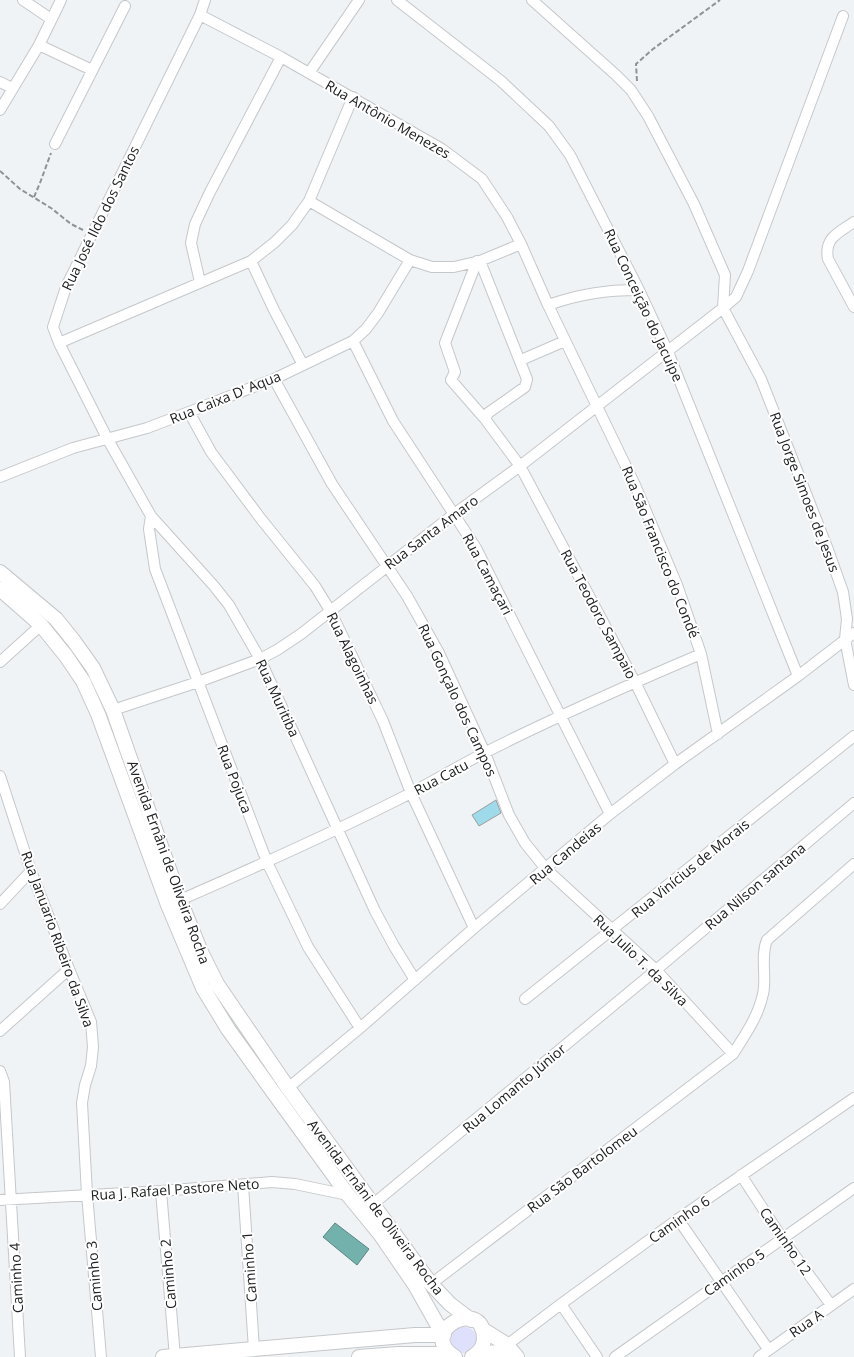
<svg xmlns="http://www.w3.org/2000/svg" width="854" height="1357" font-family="'Open Sans',sans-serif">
<rect width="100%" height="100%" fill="#f0f3f5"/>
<!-- green -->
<path fill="#dee0fc" d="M451 1340a13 13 0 1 1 26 0a13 13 0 1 1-26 0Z"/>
<!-- water -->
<path fill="#73b1ad" stroke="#5a8683" d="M335,1223L369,1249L357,1265L323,1237Z"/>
<!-- building -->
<path fill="#9edae9" stroke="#9b9e9f" d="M496,800L501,813L479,826L472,815Z"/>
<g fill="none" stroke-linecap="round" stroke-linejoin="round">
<!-- street casing -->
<g stroke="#c5c8ca" stroke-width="12">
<path id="street" d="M23,0L51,19
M205,0L200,15L66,287L53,327L59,343L107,438L151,516L214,586L229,605L260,659L375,911L394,946L415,980
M397,0L501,81L549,126L570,155L639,290L668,352L798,676
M532,0L616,75L631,90L648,116L694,204L725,275L723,308
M200,15L281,57L442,149L482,179L507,217L521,244L548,305L635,485L677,585L701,654L718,734
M39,45L92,70
M309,73L359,0
M0,82L12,88
M0,110L39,45L61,0
M55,144L125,6
M309,201L410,260L432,267H454L480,261L521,244
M854,222C838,233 824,238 828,259L854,307
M251,261L274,310L303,365
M477,261L445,343L455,372L451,380L485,419L520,466L635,682L675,764
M480,261L527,379L525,387L488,413L485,419
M200,282L191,243L195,224L210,192L281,57
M548,305C580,294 606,290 639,290
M723,308L761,379L827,547L843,592L847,619L845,639L854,685
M353,341L393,421L476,548L610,814
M59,343L251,261L275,242L292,225L309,201L353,97
M521,360L565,341
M274,379L332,484L407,596L439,653L485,753L509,815L525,843L546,869L656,970L733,1054
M189,412L211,452L261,519L315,586L331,612L383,721L411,793L474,928
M0,477L73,448L147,428L189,412L274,379L353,341L366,329L378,313L410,260
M151,516L149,529L155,569L267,862L308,947L360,1028
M0,662L41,625
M113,710L198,682L260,659L277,650L301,634L454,514L520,466L723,308L736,297L748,271L843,16
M0,776L31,871L69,969L91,1022L93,1047L91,1066L85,1085L82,1103L87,1194L101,1357
M180,900C258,866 335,832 411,793C435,780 459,766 484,753C555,717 628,685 701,654
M0,904L31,871
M525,999L854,736
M0,1031L69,969
M0,1071L4,1082L20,1357
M288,1088L360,1028L474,928L610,814L675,764L798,676L854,633
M741,1175L782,1238L831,1305
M243,1185L254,1349
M161,1191L175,1357
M0,1200L161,1191L272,1182L295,1184L348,1195
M372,1205L656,970L854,803
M678,1219L768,1349
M431,1284L733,1054C745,1035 758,1017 763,994C767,977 760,956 767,940L854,864
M561,1304L597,1357
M503,1348L561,1304L678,1219L854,1098
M615,1357L854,1188
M759,1357L854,1289"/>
</g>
<!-- secondary casing -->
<g stroke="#c5c8ca" stroke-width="16">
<path id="secondary" d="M0,572L56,619L73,640L93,668L113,710L180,900L201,952L217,984L288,1088L431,1284L450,1304L471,1320
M0,589L41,625L66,656L83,681L98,714L168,905L203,988L228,1029L276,1096L348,1195L380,1234L415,1285L437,1324L445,1331
M482,1329L506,1344L517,1357
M478,1353L513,1352
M163,1357L415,1335H444
M359,1357L398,1354H451
M455,1357C415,1332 483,1295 484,1338C484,1347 479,1353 472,1357"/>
</g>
<!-- path -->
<path stroke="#909293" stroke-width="2" stroke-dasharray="5 2.5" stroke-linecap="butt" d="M637,81L636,64L653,49L720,0
M0,171L20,189L51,208L71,224L83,230
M34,197L40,183L51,153"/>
<!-- street -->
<use href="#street" stroke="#fff" stroke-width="10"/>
<!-- secondary -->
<use href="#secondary" stroke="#fff" stroke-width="14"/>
</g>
<g text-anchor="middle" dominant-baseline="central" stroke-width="4" stroke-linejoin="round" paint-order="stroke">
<!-- street labels -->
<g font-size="14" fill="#202122" stroke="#fff">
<text transform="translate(388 119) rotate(30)">Rua Antônio Menezes</text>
<text transform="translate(100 218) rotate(-64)">Rua José Ildo dos Santos</text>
<text transform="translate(644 305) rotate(65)">Rua Conceição do Jacuípe</text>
<text transform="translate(225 397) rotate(-22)">Rua Caixa D' Aqua</text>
<text transform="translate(805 492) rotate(69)">Rua Jorge Simoes de Jesus</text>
<text transform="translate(431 532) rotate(-37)">Rua Santa Amaro</text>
<text transform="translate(661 552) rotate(68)">Rua São Francisco do Condé</text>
<text transform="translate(488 574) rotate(62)">Rua Camaçari</text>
<text transform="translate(599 614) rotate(62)">Rua Teodoro Sampaio</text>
<text transform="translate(353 658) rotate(64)">Rua Alagoinhas</text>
<text transform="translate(278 698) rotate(65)">Rua Muritiba</text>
<text transform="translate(458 700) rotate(65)">Rua Gonçalo dos Campos</text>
<text transform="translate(441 777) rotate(-28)">Rua Catu</text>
<text transform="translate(235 779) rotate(69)">Rua Pojuca</text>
<text transform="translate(565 853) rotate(-40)">Rua Candeias</text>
<text transform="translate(169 862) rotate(70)">Avenida Ernâni de Oliveira Rocha</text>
<text transform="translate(690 868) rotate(-39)">Rua Vinícius de Morais</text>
<text transform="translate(755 886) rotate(-40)">Rua Nilson santana</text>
<text transform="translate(58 939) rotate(70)">Rua Januario Ribeiro da Silva</text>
<text transform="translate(641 960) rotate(44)">Rua Julio T. da Silva</text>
<text transform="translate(514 1088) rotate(-40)">Rua Lomanto Júnior</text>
<text transform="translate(582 1169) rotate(-37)">Rua São Bartolomeu</text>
<text transform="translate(175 1189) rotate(-4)">Rua J. Rafael Pastore Neto</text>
<text transform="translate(376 1207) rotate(53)">Avenida Ernâni de Oliveira Rocha</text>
<text transform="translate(679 1219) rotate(-35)">Caminho 6</text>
<text transform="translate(786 1241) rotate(55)">Caminho 12</text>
<text transform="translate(249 1267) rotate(-94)">Caminho 1</text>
<text transform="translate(734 1272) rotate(-35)">Caminho 5</text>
<text transform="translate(168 1274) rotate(-95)">Caminho 2</text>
<text transform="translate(94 1276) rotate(-95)">Caminho 3</text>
<text transform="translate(16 1278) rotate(-93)">Caminho 4</text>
<text transform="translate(806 1323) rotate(-35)">Rua A</text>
</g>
</g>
</svg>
